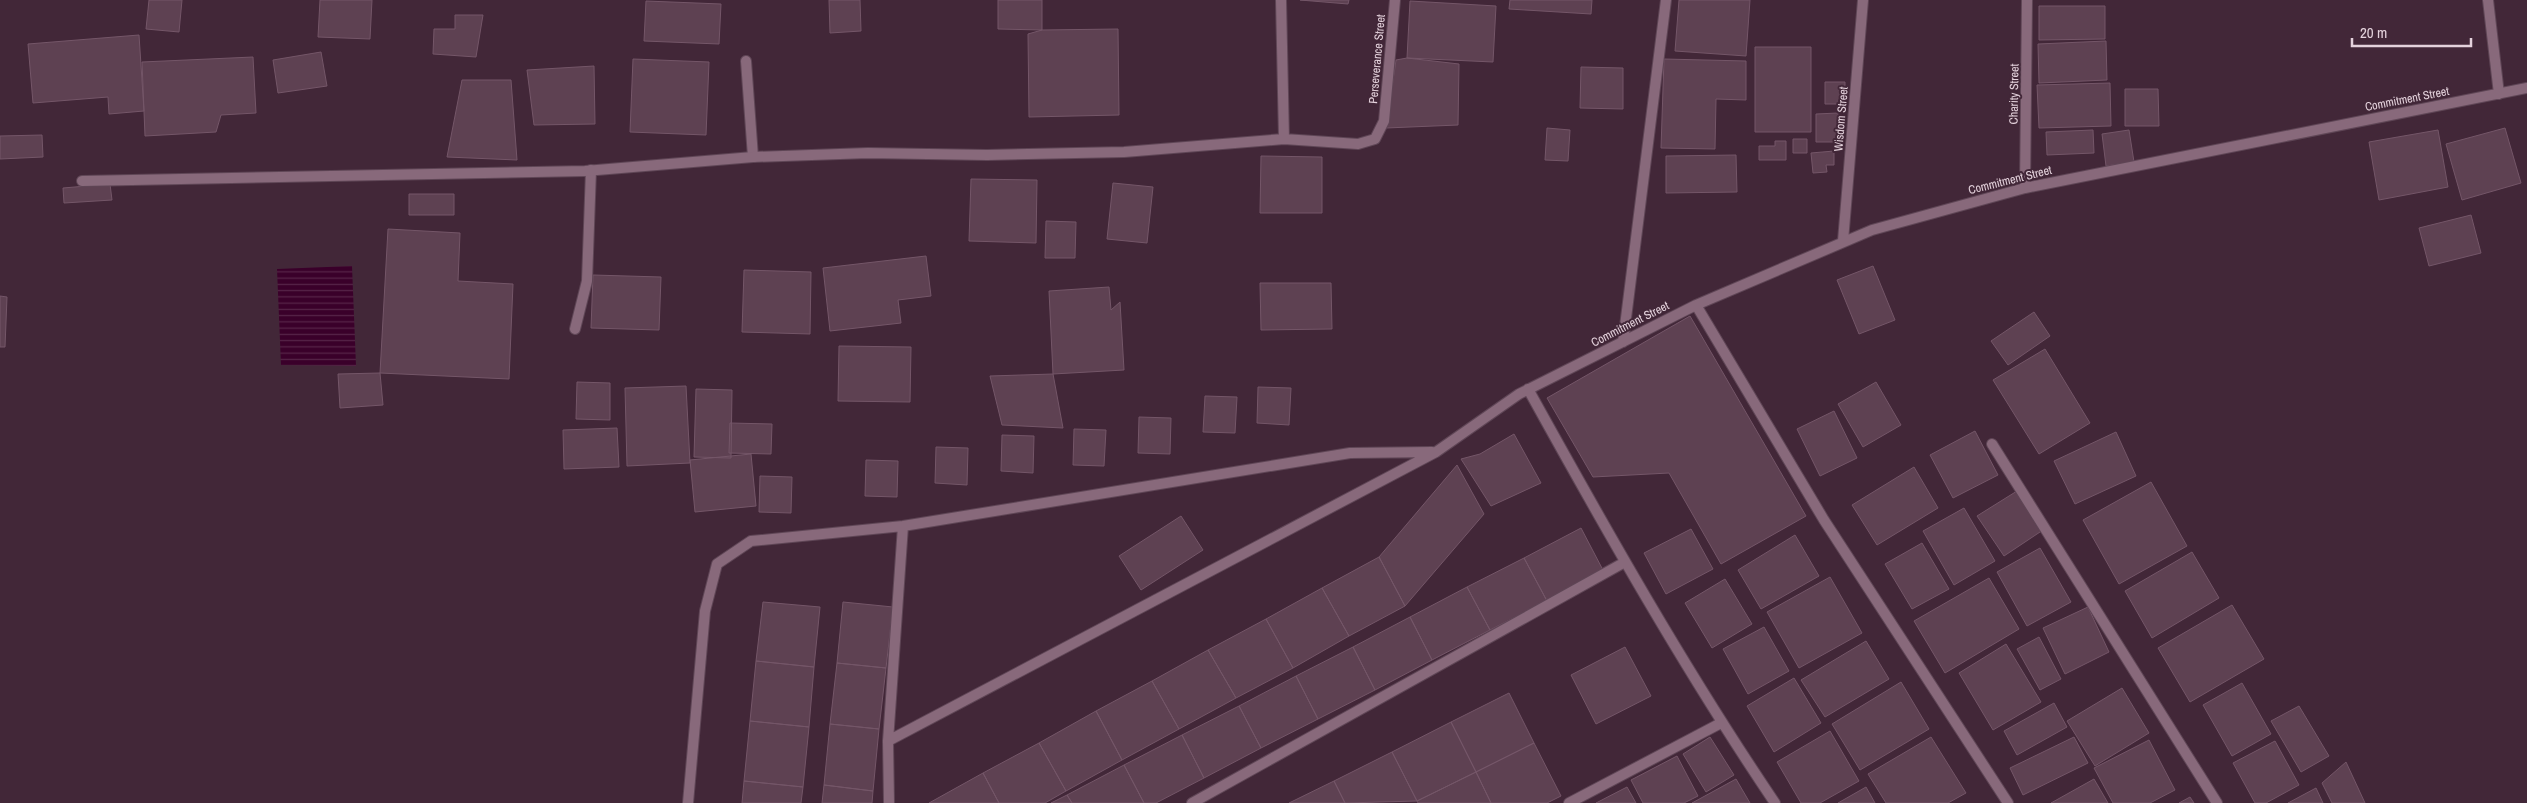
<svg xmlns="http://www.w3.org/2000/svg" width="2527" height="803" font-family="'Archivo Narrow',sans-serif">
<defs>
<pattern id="water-rules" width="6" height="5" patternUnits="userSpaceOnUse" patternTransform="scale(1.25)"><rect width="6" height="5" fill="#3a002a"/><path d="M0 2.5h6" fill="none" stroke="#562448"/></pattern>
</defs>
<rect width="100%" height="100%" fill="#422738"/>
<!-- water -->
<path fill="url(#water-rules)" d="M352,266L356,366L281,365L277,269Z"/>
<!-- building -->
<path fill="#5e4152" stroke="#745668" d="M149,0H182L179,32L146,29Z
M320,0H372L370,39L318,37Z
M829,0H860L861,31L830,33Z
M998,0H1042V30L998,29Z
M1300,0H1349L1348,4Z
M1510,0H1592L1591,14L1509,9Z
M1679,0H1750L1746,56L1675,51Z
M646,1L721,4L719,44L644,41Z
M1410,1L1496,6L1493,62L1407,58Z
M2039,6H2105V39L2039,40Z
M455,15H483L476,57L433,54L434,29H455Z
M1118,29L1119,115L1029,117L1028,34L1042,30Z
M139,35L144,111L109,114L108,97L33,103L28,44Z
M2106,41L2107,80L2039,83L2038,44Z
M1755,47H1811V132H1755Z
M321,52L327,86L278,93L273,60Z
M253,57L256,113L221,115L216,132L145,136L142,62Z
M1407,58L1459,64L1458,125L1386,128L1396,60Z
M633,59L709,62L706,135L630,132Z
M1664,59L1746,61V100L1716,99L1715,149L1661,148Z
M594,66L595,124L534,125L527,70Z
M1581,67L1623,68V109L1580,108Z
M462,80H511L517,160L447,157Z
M1825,82H1845V104H1825Z
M2110,83L2111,126L2039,128L2037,85Z
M2125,89H2158L2159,126H2125Z
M1838,113L1839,142H1816V114Z
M1547,128L1570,130L1568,161L1545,160Z
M2505,128L2521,183L2462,200L2446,144Z
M2093,130L2094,153L2047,155L2046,132Z
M2129,130L2134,162L2106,166L2102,134Z
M2438,130L2448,187L2379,200L2369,142Z
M42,135L43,157L0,159V136Z
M1793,139H1807V153H1793Z
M1775,141H1786V160H1759V146H1775Z
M1834,151V165H1826L1827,172L1813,173L1811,153Z
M1736,155L1737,192L1666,193V156Z
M1261,156L1322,157V213H1260Z
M971,179L1037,180L1036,243L969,241Z
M1113,183L1153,187L1147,243L1107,239Z
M110,184L112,200L64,203L63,188Z
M409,194H454V215H409Z
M2471,215L2481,253L2429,266L2419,228Z
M1046,221L1076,222L1075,258H1045Z
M388,229L460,233L458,281L513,284L509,379L380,373Z
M926,256L931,296L898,300L901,323L830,331L823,268Z
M1873,266L1895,320L1859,334L1837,280Z
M744,270L811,272L810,334L742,332Z
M593,275L661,277L659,330L591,328Z
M1260,283H1331L1332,329L1261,330Z
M1109,287L1111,310L1120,302L1124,370L1053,374L1049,291Z
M0,296L7,297L5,347H0Z
M2034,312L2050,336L2008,365L1991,341Z
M1690,316L1806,516L1721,564L1669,473L1593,477L1547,398Z
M839,346L911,347L910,402L838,401Z
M2045,349L2090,423L2039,454L1993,380Z
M380,373L383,405L340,408L338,374Z
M1053,374L1063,428L1002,425L990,376Z
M577,382L610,383V420L576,419Z
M1876,382L1901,425L1863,447L1838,404Z
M686,386L690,463L627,466L625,388Z
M1258,387L1291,388L1289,425L1257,423Z
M696,389L732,390L731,458L694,457Z
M1205,396L1237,397L1235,433L1203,432Z
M1834,411L1857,458L1820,476L1797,429Z
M1139,417L1171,418L1170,454L1138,453Z
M730,423L772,424L771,454L729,453Z
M617,428L619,467L564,469L563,430Z
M1074,429L1106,430L1104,466L1073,465Z
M1975,431L1998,475L1953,498L1930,455Z
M2116,432L2136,476L2075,504L2054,461Z
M1514,434L1541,483L1491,506L1461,459L1480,454Z
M1002,435L1034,436L1033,473L1001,471Z
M936,447L968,448L967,485L935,483Z
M751,454L756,506L695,512L690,460Z
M866,460L898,461L897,497L865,496Z
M1457,465L1484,514L1405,606L1379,557Z
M1914,467L1938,508L1877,545L1852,505Z
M760,476L792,477L791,513L759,512Z
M2151,482L2187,546L2119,584L2083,520Z
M2017,491L2043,530L2004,556L1977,516Z
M1964,508L1995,561L1954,585L1923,531Z
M1181,516L1203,550L1141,590L1119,556Z
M1581,528L1604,572L1547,601L1524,558Z
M1691,529L1713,569L1666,594L1644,553Z
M1795,535L1819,576L1761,609L1738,570Z
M1922,543L1949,589L1912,609L1885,564Z
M2040,548L2071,602L2027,626L1997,572Z
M2192,552L2219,598L2152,638L2125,591Z
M1379,557L1405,606L1349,636L1322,588Z
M1524,558L1547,601L1490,630L1467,587Z
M1830,577L1862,633L1799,668L1767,612Z
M1989,578L2019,629L1945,673L1914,621Z
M1725,579L1752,624L1712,648L1685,603Z
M1467,587L1490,630L1432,660L1410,617Z
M1322,588L1349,636L1293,668L1266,619Z
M763,602L820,607L814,667L756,661Z
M843,602L893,607L886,668L837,663Z
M2232,605L2264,659L2190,702L2158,648Z
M2088,607L2109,652L2065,674L2043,628Z
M1410,617L1432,660L1375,690L1353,647Z
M1266,619L1293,668L1236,698L1208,650Z
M1764,627L1789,671L1748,694L1723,649Z
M2039,637L2061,679L2040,690L2017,649Z
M1866,641L1889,679L1825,717L1801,680Z
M2006,644L2041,702L1993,730L1959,673Z
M1353,647L1375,690L1318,719L1296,676Z
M1625,647L1651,696L1596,724L1571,675Z
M1208,650L1236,698L1179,729L1152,681Z
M756,661L814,667L809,727L750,721Z
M837,663L886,668L879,729L830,724Z
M1296,676L1318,719L1261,748L1239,706Z
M1794,678L1821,723L1774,752L1747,706Z
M1152,681L1179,729L1122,760L1096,711Z
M1901,682L1929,729L1860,770L1832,724Z
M2242,683L2271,734L2232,756L2203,705Z
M2122,688L2149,733L2095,766L2067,721Z
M1509,693L1534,743L1476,772L1451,722Z
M2054,703L2067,727L2017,755L2004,731Z
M1239,706L1261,748L1204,778L1182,735Z
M2299,706L2329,756L2301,772L2271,721Z
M1096,711L1122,760L1066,791L1039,743Z
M750,721L809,727L803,787L744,781Z
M1451,722L1476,772L1417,801L1392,752Z
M830,724L879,729L873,791L824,785Z
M1830,731L1859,781L1820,803H1801L1777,762Z
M1182,735L1204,778L1156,803H1144L1124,765Z
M1710,737L1734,775L1706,792L1683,754Z
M1931,737L1966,793L1948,803H1886L1868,774Z
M2074,737L2088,763L2023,795L2010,768Z
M2149,740L2175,790L2150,803H2113L2094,768Z
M2275,741L2299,785L2266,803H2255L2233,763Z
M1039,743L1066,791L1045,803H999L983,773Z
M1534,743L1561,796L1547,803H1491L1476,772Z
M1392,752L1417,801L1345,803L1334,781Z
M1677,756L1698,796L1684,803H1643L1631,780Z
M2346,762L2365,803H2332L2322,783Z
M1124,765L1144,803H1072L1067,795Z
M1476,772L1491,803H1418L1417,801Z
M983,773L999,803H929Z
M1736,779L1750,803H1692Z
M2094,779L2108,803H2051Z
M744,781L803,787L801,803H742Z
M1334,781L1345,803H1289Z
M824,785L873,791L872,803H822Z
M1627,787L1636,803H1596Z
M1866,787L1875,803H1838Z
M2316,788L2323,803H2288Z
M1067,795L1072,803H1051Z
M2190,797L2194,803H2179Z"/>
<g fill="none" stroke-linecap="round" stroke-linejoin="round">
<!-- service casing -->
<g stroke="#5f4656" stroke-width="12">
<path id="service" d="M746,61L753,157
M575,329L587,281L591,170"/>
</g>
<!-- minor casing -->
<g stroke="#5f4656" stroke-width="12">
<path id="minor" d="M1281,0L1284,139
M2488,0L2499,94
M82,181L585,171L753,157L868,153L987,155L1124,152L1284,139L1358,144L1375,139L1384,121L1395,0
M2025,188L2027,0
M1843,241L1863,0
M1696,305L1824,520L2008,803
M1623,342L1666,0
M1528,389C1606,530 1685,670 1775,803
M1992,444L2217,803
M888,741L1436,452L1519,394L1696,305L1872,230L2025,188L2527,88
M688,803L705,611L717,564L751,541L903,526L1350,453L1432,452
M889,803L888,741L903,526
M1192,803L1625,562
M1569,803L1721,723"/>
</g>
<!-- service -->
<use href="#service" stroke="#88697b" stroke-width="10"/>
<!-- minor -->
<use href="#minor" stroke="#88697b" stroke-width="10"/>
</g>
<g text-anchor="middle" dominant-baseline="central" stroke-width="4" stroke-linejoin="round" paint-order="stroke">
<!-- street labels -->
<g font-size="12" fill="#e4d2dc" stroke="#422738">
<text transform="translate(1377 59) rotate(-85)">Perseverance Street</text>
<text transform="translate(2014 94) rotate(-89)">Charity Street</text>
<text transform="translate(2407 99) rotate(-11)">Commitment Street</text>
<text transform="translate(1841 119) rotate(-85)">Wisdom Street</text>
<text transform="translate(2010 180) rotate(-14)">Commitment Street</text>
<text transform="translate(1630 324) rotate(-27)">Commitment Street</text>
</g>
</g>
<!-- scale -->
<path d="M2352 38v8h119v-8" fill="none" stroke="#e4d2dc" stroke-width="2.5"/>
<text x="2360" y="38" font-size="15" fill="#e4d2dc" stroke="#422738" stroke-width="4" paint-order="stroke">20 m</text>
</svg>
